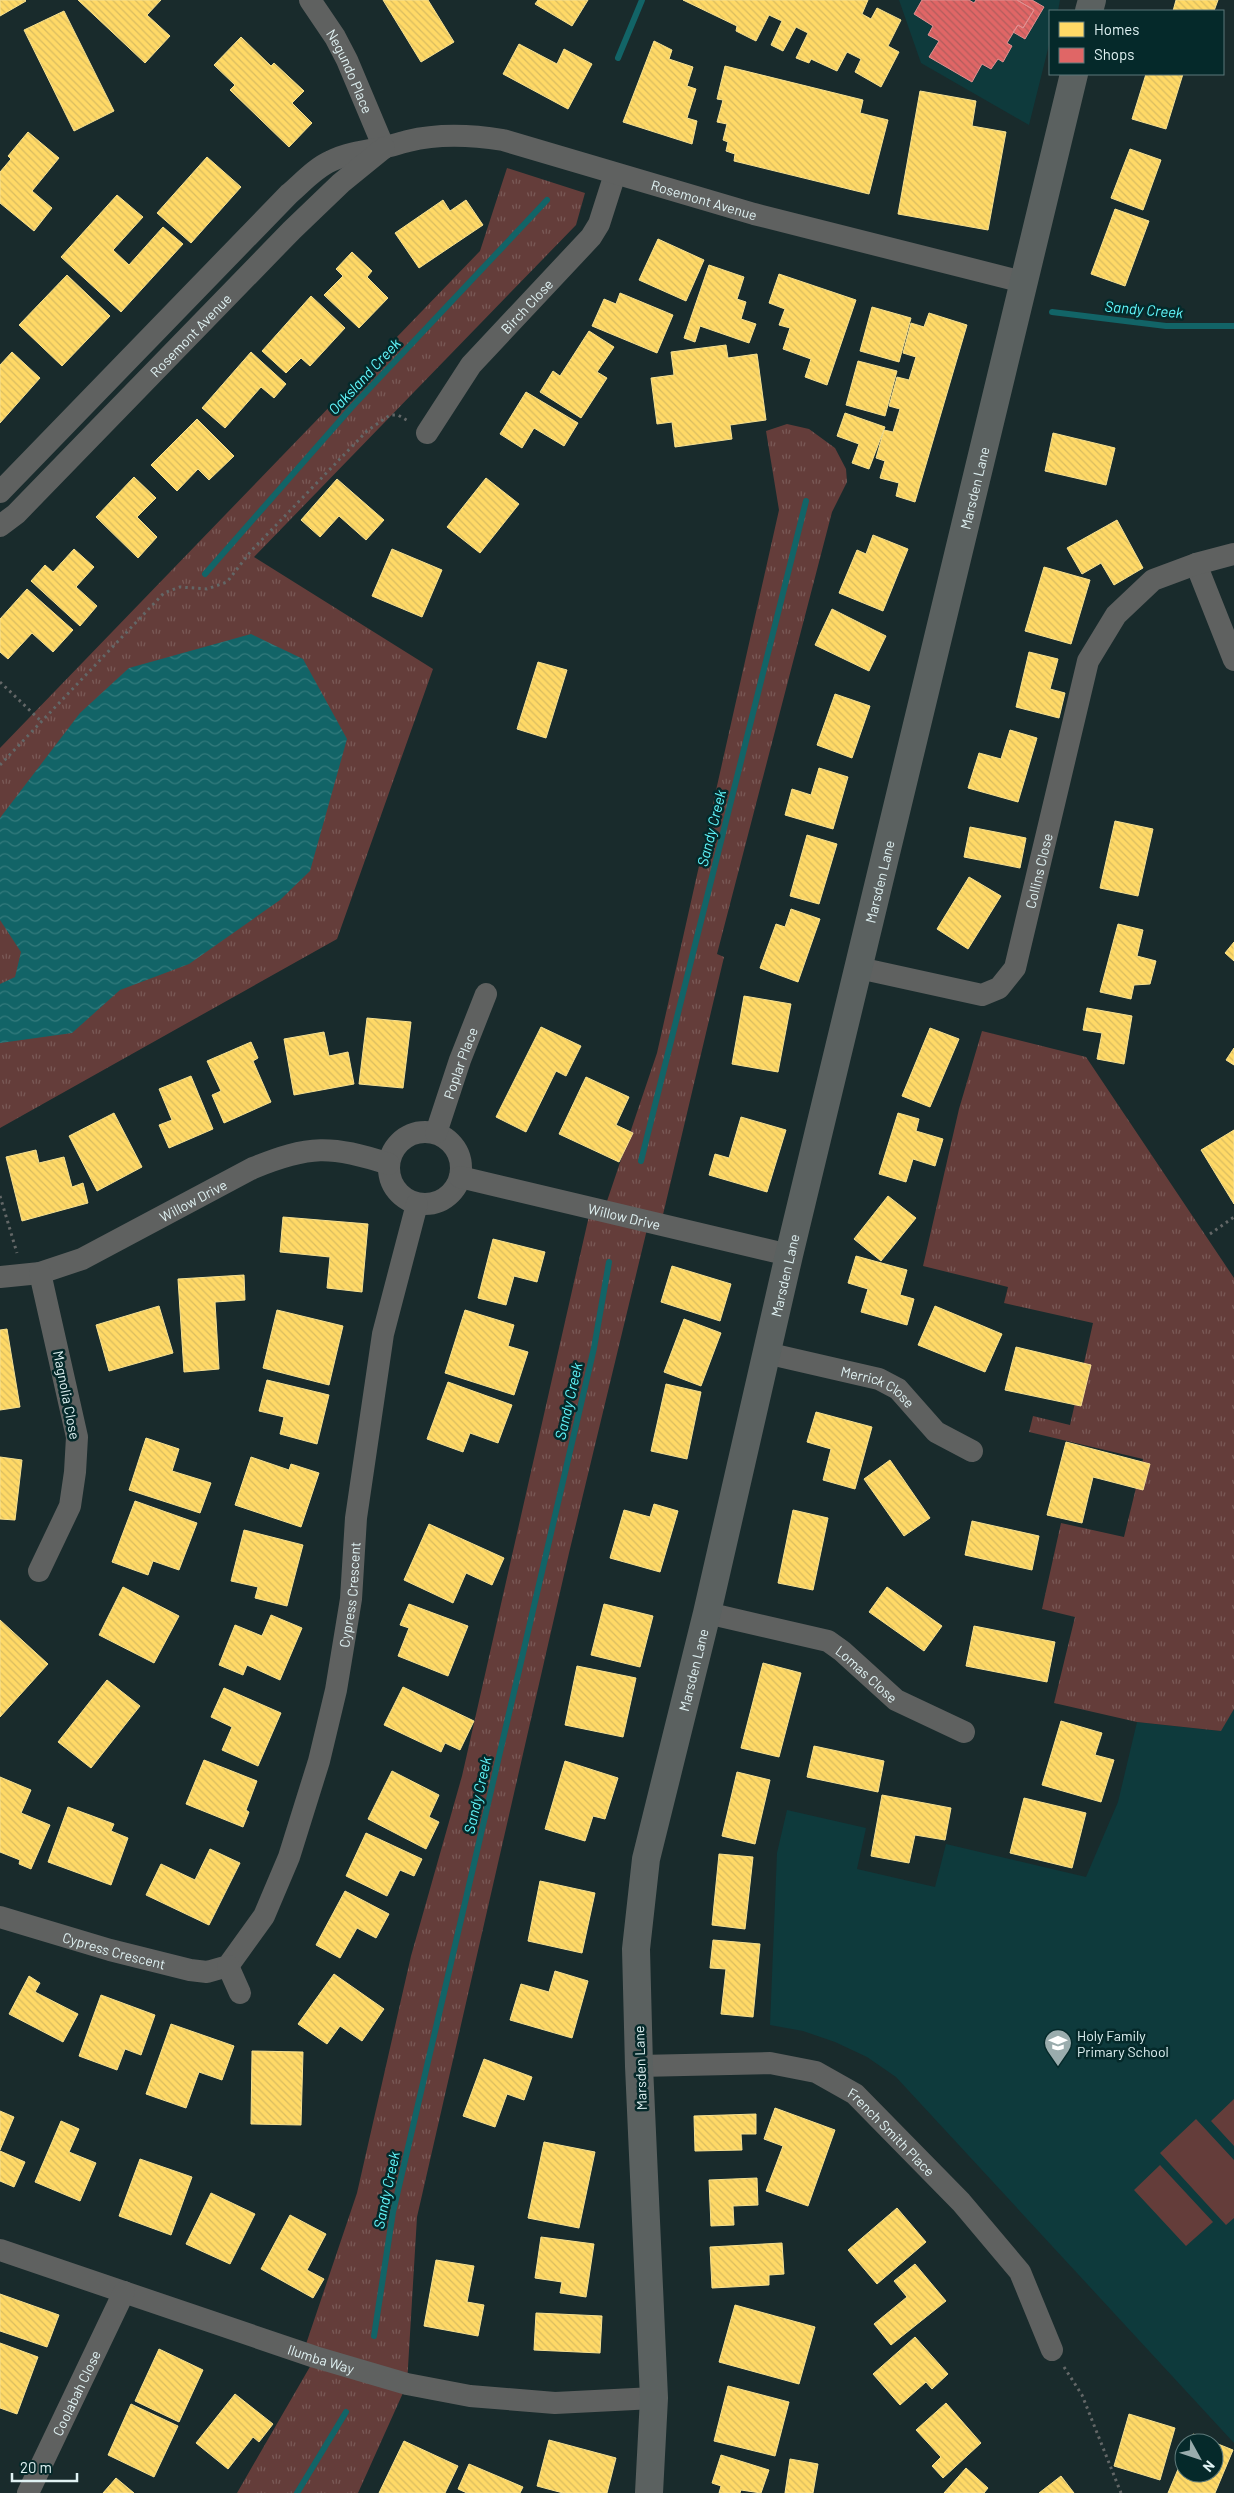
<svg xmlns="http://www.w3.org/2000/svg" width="1234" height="2493" font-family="Barlow,sans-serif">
<defs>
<pattern id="park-tufts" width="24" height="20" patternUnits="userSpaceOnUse" patternTransform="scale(1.25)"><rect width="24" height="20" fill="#643d3a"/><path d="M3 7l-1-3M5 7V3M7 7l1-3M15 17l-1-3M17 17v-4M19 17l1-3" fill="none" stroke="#7a5a57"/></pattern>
<pattern id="water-waves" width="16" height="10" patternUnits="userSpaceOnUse" patternTransform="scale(1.25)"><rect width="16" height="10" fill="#126467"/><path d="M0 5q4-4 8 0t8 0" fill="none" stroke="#347b7d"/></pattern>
<pattern id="homes-back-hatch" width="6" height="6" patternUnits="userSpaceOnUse" patternTransform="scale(1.25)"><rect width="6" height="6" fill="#ffd966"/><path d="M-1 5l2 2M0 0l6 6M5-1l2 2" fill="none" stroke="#d9bc60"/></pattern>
<pattern id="shops-back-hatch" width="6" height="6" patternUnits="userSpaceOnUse" patternTransform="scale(1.25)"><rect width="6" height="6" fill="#e06666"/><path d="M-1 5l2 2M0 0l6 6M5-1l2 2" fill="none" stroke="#b15d5d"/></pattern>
</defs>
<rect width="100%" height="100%" fill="#192b2c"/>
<!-- built -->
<path fill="#0e3a3c" d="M899,0H1060L1058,11H1050V41L1029,125L921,63Z
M1234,1709V2443L896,2077L867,2057L835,2042L803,2031L770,2025L777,1853L787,1810L866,1828L857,1869L935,1887L946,1844L1086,1877L1118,1802L1137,1722L1220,1731Z"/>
<!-- grass -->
<path fill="#643d3a" d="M1234,2099V2146L1211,2121Z
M1196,2119L1234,2160V2218L1226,2225L1160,2153Z
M1160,2165L1213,2222L1186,2246L1134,2190Z"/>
<!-- park -->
<path fill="url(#park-tufts)" d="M507,168L585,193L576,225L254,557L433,669L337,939L0,1128V748L480,251Z
M787,424L809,429L835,448L846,469L847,482L832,512L717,954L724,957L661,1223L649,1221L569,1553L417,2217L407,2384L358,2493H237L315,2358L303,2353L357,2193L411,1956L462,1776L591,1207L604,1210L657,1053L779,510L766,431Z
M982,1031L1086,1057L1234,1278V1709L1221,1731L1137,1722L1054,1703L1075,1617L1042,1609L1061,1523L1124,1537L1143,1459L1029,1432L1033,1416L1070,1425L1093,1323L1004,1303L1008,1287L923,1266L959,1109Z"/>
<!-- water -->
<path fill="url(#water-waves)" d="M251,634L303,659L347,739L310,871L280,900L189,964L120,990L72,1033L0,1043V984L15,977L21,952L0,920V818L80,713L129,668Z"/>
<!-- homes -->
<path fill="url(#homes-back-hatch)" stroke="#f6e090" d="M0,0H25L26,1L0,16Z
M78,0H161L147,15L170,36L145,63Z
M383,0H428L454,42L421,62Z
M538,0H588L572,26L535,4Z
M683,0H868L862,14L871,19L877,8L901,20L888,46L899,52L881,87L855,72L861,59L847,52L837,71L811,59L809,63L796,58L808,33L796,27L783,51L771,45L782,21L769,15L756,41L736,31L737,26Z
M1176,0H1218L1214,11H1173Z
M64,11L114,111L74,131L24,30Z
M241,37L271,66L274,63L304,91L292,103L312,123L289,147L230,90L235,85L214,65Z
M654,41L672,50L669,59L693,67L687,86L696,89L687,118L697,121L692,144L623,122Z
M519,44L557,64L564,49L592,64L568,109L503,74Z
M725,66L863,100L860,113L888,120L869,194L734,161L735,154L726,151L728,142L723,140L727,124L717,122L723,100L717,99Z
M1146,74H1183L1166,129L1132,119Z
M920,91L976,101L972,126L1006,132L988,230L898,214Z
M28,132L59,158L32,191L52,208L34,231L0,203V172L11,159L8,156Z
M1130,149L1161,160L1143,210L1111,198Z
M207,157L241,187L191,243L157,213Z
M117,195L143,217L113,250L129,265L163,227L183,244L121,312L61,257Z
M443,200L450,211L466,200L483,225L419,268L395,233Z
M1115,209L1149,221L1125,286L1091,274Z
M658,239L704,260L686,301L639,280Z
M352,252L372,271L367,277L388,298L359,328L324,295L343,276L336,269Z
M709,265L744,277L737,299L746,302L741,319L756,324L749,343L700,326L695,342L684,338Z
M779,274L856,300L827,385L805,377L811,359L783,349L790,328L779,325L785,309L769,303Z
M67,275L110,316L62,366L19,325Z
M620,293L673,315L657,353L592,326L604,299L616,304Z
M311,296L345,328L310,366L301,358L286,373L262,351Z
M872,307L911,318L899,362L860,351Z
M929,313L967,325L915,502L896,496L899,483L880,478L885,461L876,458L884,430L893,432L900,409L889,406L897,377L909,380L916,357L903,353L911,323L924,327Z
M589,331L614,347L597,372L607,378L581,418L540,392L553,371L560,376Z
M726,345L728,358L757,354L766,420L730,425L732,439L675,447L672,422L657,424L651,378L674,375L671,352Z
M12,352L40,378L0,423V365Z
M251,352L286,384L274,398L261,387L225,428L202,408Z
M858,361L897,371L885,416L846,405Z
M526,392L578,423L564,446L534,428L522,448L500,434Z
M845,413L885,427L869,469L852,463L859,444L837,436Z
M197,419L234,456L209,480L198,469L177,491L151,465Z
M1053,433L1115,448L1106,485L1045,471Z
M134,477L156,498L137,517L157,537L138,558L96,517Z
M486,478L519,504L480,553L447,527Z
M337,479L384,520L366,540L339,516L320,537L301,520Z
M1117,520L1143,568L1114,585L1101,563L1082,574L1067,548Z
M873,535L908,549L883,611L839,593L857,550L866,554Z
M74,549L94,567L76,587L97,606L80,626L31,581L45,565L53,572Z
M392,549L442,570L422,617L372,596Z
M1044,567L1090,580L1071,644L1025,631Z
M27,589L73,630L53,652L32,633L8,659L0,652V619Z
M832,609L886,636L869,671L815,645Z
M1029,652L1058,659L1050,689L1065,693L1059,718L1016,707Z
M538,662L567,670L546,738L517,729Z
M835,694L870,706L852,758L817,745Z
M1010,730L1037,738L1018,802L968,788L979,753L1001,759Z
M819,768L848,777L833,829L785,815L792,789L811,795Z
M1115,821L1153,829L1138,896L1100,888Z
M970,827L1026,838L1020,868L964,857Z
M807,835L837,844L819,904L790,896Z
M969,877L1001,896L968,949L937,929Z
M791,909L820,919L798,982L760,968L776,924L785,927Z
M1118,924L1143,930L1137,956L1156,961L1150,984L1134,985L1131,999L1100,992Z
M1234,942V961L1225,953Z
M744,996L791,1004L778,1072L732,1064Z
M1087,1008L1132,1016L1124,1064L1097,1059L1102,1033L1083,1030Z
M367,1018L411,1022L403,1088L359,1084Z
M541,1027L581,1046L566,1076L556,1071L526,1132L496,1117Z
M930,1028L959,1039L930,1107L902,1096Z
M324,1032L329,1056L348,1052L354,1084L294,1095L284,1039Z
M251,1042L258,1058L253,1061L271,1102L224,1123L212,1095L221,1091L207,1061Z
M1234,1048V1065L1226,1060Z
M191,1076L213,1129L169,1148L159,1125L172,1120L159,1089Z
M586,1077L629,1097L616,1125L633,1133L619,1162L559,1134Z
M114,1113L142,1167L97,1191L69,1136Z
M898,1113L919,1119L916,1131L943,1139L935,1166L913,1159L906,1182L879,1174Z
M741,1117L786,1130L767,1192L709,1175L715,1154L729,1158Z
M1234,1130V1204L1201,1150Z
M36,1150L39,1163L64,1157L72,1187L83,1183L88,1203L22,1221L6,1157Z
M888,1196L916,1218L881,1261L854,1239Z
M283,1217L368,1224L362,1292L327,1288L330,1257L280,1252Z
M493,1239L545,1252L537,1282L514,1276L506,1305L478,1298Z
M856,1256L907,1270L900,1295L914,1299L907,1325L861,1312L868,1289L848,1283Z
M672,1266L731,1284L720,1321L661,1302Z
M244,1275L245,1300L215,1302L219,1369L184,1372L178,1279Z
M159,1306L173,1353L109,1371L96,1325Z
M935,1306L1002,1334L985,1372L918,1345Z
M277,1310L343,1326L329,1385L263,1368Z
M465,1310L514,1325L508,1346L528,1352L514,1395L445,1373Z
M684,1319L721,1333L701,1386L664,1372Z
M7,1329L20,1407L0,1410V1330Z
M1016,1347L1091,1365L1081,1406L1005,1390Z
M267,1380L329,1395L317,1444L280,1434L284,1417L259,1411Z
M448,1382L512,1405L498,1443L470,1433L463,1452L427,1439Z
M666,1384L701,1392L687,1459L651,1451Z
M816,1412L872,1427L855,1489L823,1480L831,1449L807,1442Z
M146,1438L179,1449L172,1471L211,1483L200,1513L129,1490Z
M1066,1442L1150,1464L1143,1490L1093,1477L1082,1523L1047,1515Z
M0,1457L22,1460L15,1520L0,1519Z
M251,1457L289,1470L291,1464L319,1473L301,1527L235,1505Z
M890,1460L930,1518L904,1536L864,1479Z
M135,1501L197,1523L179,1570L153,1561L148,1575L112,1562Z
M654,1504L678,1511L660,1572L610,1558L624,1510L650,1517Z
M793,1510L828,1518L813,1590L778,1583Z
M972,1521L1039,1536L1032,1570L965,1555Z
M429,1524L504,1558L492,1585L466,1573L453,1603L404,1580Z
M244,1530L303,1545L287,1606L255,1598L258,1587L231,1581Z
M123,1587L179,1616L154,1663L99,1635Z
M887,1587L942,1626L924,1651L869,1612Z
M409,1604L468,1626L448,1676L398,1656L409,1628L400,1625Z
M604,1604L653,1616L640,1667L591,1655Z
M271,1615L302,1628L280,1680L247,1665L243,1675L219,1665L235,1625L262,1636Z
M0,1620L48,1664L0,1717Z
M974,1626L1055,1642L1047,1682L966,1666Z
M763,1663L801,1673L779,1757L741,1748Z
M577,1666L636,1678L623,1737L565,1725Z
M107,1680L140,1706L91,1768L58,1742Z
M403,1687L474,1721L460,1750L445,1743L441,1752L384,1725Z
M224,1688L281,1713L258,1766L222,1750L232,1727L211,1717Z
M1061,1721L1102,1733L1095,1755L1114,1760L1101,1802L1042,1785Z
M814,1746L884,1761L878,1792L807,1777Z
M204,1760L257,1781L246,1810L249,1812L243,1827L186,1804Z
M565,1761L618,1778L605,1819L593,1816L585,1841L545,1829Z
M392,1771L439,1795L429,1817L439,1822L426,1849L368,1819Z
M737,1772L770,1780L755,1844L722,1836Z
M0,1777L31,1790L21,1813L50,1825L31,1869L19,1864L20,1860L0,1852Z
M882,1795L951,1808L945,1840L915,1835L909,1863L871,1856Z
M1024,1798L1086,1813L1072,1868L1010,1853Z
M68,1807L114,1824L111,1831L128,1838L111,1885L48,1862Z
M366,1833L422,1859L414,1876L400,1870L387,1896L346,1876Z
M210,1849L240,1863L209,1925L146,1895L161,1864L195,1880Z
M719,1854L753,1857L745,1929L712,1925Z
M540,1881L595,1893L582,1953L528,1941Z
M345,1891L389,1914L376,1938L357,1928L340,1958L316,1945Z
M713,1940L760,1944L753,2017L721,2014L726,1969L710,1968Z
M555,1971L588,1981L572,2038L510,2020L521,1984L549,1992Z
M334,1974L384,2009L362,2041L340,2026L327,2044L298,2024Z
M29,1976L40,1983L35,1992L78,2014L63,2042L9,2014Z
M101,1995L155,2015L141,2055L125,2049L117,2070L79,2056Z
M171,2024L234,2046L222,2080L199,2072L186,2108L146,2094Z
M252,2051L303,2052L301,2125L251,2124Z
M484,2059L532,2077L524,2100L507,2094L495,2127L463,2116Z
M775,2108L835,2130L808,2206L766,2191L783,2146L764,2139Z
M0,2111L14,2117L0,2150Z
M756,2114V2134H741L742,2150L695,2151L694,2116Z
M61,2121L79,2129L69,2152L96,2163L80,2201L35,2182Z
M544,2142L595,2152L579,2228L528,2218Z
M0,2151L25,2162L14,2187L0,2181Z
M140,2159L192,2177L171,2235L119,2216Z
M757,2178L758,2205L733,2206L734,2225L711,2226L709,2180Z
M211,2193L255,2214L230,2264L186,2244Z
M897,2208L926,2242L877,2284L848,2250Z
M290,2215L326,2234L307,2270L324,2279L313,2298L261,2269Z
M541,2237L594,2244L586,2297L560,2293L562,2282L535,2278Z
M782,2243L784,2274L769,2275V2285L712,2288L710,2247Z
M436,2260L474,2266L467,2302L484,2305L478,2336L424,2326Z
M915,2264L946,2301L891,2345L874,2324L907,2297L894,2281Z
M0,2294L59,2315L47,2347L0,2331Z
M735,2305L815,2327L799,2384L719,2362Z
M536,2313L602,2316L600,2353L534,2350Z
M915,2337L948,2374L932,2389L926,2382L900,2405L873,2374Z
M0,2343L38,2357L17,2414L0,2408Z
M159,2349L203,2370L179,2422L135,2401Z
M728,2386L789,2402L775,2456L714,2441Z
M235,2394L273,2424L259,2442L253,2437L228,2469L196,2443Z
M946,2403L981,2443L943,2478L932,2466L941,2457L916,2430Z
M131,2404L178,2426L154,2477L108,2455Z
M1129,2414L1175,2428L1160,2480L1114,2466Z
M1193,2434L1233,2450L1215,2493H1168L1184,2455V2473H1214V2443H1189Z
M549,2440L616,2458L607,2493H563L537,2486Z
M404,2441L458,2466L445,2493H379Z
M721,2455L769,2470L761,2493L741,2490L740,2493H719L721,2486L712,2483Z
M790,2459L818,2464L813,2493H785Z
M469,2464L523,2487L520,2493H467L458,2489Z
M966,2468L988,2488L984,2493H944Z
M1061,2476L1074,2493H1039Z
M116,2478L134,2493H103Z"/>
<!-- shops -->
<path fill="url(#shops-back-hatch)" stroke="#e09090" d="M922,0H969L974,3L976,0H1017L1034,10L1023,28L1018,25L1007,43L1012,46L1003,62L998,59L991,69L982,64L972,82L929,57L939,41L928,35L933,26L914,14Z
M1017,0H1032L1044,7L1025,39L1013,32L1018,25L1023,28L1034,10Z"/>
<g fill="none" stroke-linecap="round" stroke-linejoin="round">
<!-- stream -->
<path stroke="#126467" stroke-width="6" d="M618,58L642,0
M1052,312L1166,326H1234
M205,574L351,408L547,200
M641,1161L806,501
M374,2336L393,2212L594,1348L609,1262
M297,2493L346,2412"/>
<!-- path -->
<path stroke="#636767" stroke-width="3" stroke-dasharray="2.5 4" stroke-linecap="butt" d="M0,682L41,721
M0,765L164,593L180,587L207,589L227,582L251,551L367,431L390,415H398L410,422
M0,1196L17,1253
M1210,1234L1234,1217
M1064,2367L1082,2395L1121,2493"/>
<!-- minor -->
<g stroke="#5f6160" stroke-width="22">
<path id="s1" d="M310,0L335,37L347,60L384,148"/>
<path id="s2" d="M427,433L471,365L591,237L599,224L615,174"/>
<path id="s3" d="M0,492L289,194C302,183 315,168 331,161C347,153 364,151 382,148C391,146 400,143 408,141C440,133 472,135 503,140L754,214L1023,282"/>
<path id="s4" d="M0,526L16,514L292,230L341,183L384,148"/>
<path d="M1196,564L1234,660"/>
<path id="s5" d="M859,968L982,995L999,988L1015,968L1088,661L1116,615L1153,580L1196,564L1234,554"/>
<circle cx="425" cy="1168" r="36"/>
<path id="s6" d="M436,1133L460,1060L486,994"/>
<path id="s7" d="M460,1177L789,1255"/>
<path id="s8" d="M0,1277L40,1273L82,1259L253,1168C309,1145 331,1145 389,1164"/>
<path id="s9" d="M766,1353L879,1379L898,1389L936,1432L972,1451"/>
<path d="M39,1571L70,1506L75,1472L77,1437L40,1273"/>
<path id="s10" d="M707,1613L828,1641L842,1651L896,1700L964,1732"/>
<path id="s11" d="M0,1917L110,1950L190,1970L207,1972L228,1966L264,1916L289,1857L319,1761L336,1690L351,1599L356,1518L383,1334L417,1204"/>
<path d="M228,1966L240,1993"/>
<path id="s12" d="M639,2066L770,2063L816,2072L855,2094L961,2202L1020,2272L1052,2350"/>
<path id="s13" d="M0,2250L315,2357L407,2384L470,2396L555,2403L654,2398"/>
<path id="s14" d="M28,2493L124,2292"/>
</g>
<!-- major -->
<g stroke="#5b6160" stroke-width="28">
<path d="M1089,11L1092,0"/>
<path id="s15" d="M649,2493L654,2398L639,2066L636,1949L646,1859L707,1613L789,1255L1074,74"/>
</g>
</g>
<!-- icons -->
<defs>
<g id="school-pin" transform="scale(1.4375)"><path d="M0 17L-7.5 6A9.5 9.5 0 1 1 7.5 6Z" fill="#9aacad" stroke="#05292a"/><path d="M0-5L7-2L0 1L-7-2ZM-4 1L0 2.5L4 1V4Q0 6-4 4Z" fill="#fff"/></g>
</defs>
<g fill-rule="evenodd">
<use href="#school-pin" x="1058" y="2043"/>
</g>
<g text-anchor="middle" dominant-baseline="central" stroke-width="5" stroke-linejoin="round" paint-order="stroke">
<!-- street labels -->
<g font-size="14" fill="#e0f2f3" stroke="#05292a">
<text stroke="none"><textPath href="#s1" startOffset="82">Negundo Place</textPath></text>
<text stroke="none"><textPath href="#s3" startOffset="854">Rosemont Avenue</textPath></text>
<text stroke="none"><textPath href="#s2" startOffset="162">Birch Close</textPath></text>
<text stroke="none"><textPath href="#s4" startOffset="270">Rosemont Avenue</textPath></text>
<text stroke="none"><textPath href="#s15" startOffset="2045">Marsden Lane</textPath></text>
<text stroke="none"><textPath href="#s5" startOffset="270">Collins Close</textPath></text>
<text stroke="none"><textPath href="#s15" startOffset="1640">Marsden Lane</textPath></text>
<text stroke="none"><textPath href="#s6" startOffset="74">Poplar Place</textPath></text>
<text stroke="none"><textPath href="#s8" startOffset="210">Willow Drive</textPath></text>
<text stroke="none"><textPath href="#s7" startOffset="169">Willow Drive</textPath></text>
<text stroke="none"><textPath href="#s15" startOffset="1235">Marsden Lane</textPath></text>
<text stroke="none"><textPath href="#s9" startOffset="118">Merrick Close</textPath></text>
<text transform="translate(67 1395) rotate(79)">Magnolia Close</text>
<text stroke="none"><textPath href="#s11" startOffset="632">Cypress Crescent</textPath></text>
<text stroke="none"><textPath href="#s15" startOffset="830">Marsden Lane</textPath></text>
<text stroke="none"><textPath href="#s10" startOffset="175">Lomas Close</textPath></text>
<text stroke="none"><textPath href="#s11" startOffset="119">Cypress Crescent</textPath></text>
<text transform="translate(640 2068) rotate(-92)">Marsden Lane</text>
<text stroke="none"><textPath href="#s12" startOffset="275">French Smith Place</textPath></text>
<text stroke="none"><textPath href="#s13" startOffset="339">Ilumba Way</textPath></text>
<text stroke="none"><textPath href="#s14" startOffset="111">Coolabah Close</textPath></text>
</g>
<!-- poi labels -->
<g font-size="14" fill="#e0f2f3" stroke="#05292a" text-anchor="start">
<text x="1077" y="2035">Holy Family<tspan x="1077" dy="16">Primary School</tspan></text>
</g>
<!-- water labels -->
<g font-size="15" font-style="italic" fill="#61f7fc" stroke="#05292a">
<text transform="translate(1144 309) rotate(5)">Sandy Creek</text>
<text transform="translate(364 376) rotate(-47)">Oaksland Creek</text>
<text transform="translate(711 828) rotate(-76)">Sandy Creek</text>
<text transform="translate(568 1401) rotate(-77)">Sandy Creek</text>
<text transform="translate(477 1795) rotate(-77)">Sandy Creek</text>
<text transform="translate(386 2190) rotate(-78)">Sandy Creek</text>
</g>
</g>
<!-- legend -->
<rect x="1049" y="10" width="175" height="65" fill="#05292a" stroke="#5d797a"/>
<rect x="1059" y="22" width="25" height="15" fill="#ffd966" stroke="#5d797a"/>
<text x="1094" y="35" font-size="15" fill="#e0f2f3">Homes</text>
<rect x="1059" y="48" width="25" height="15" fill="#e06666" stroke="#5d797a"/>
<text x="1094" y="60" font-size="15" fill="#e0f2f3">Shops</text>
<!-- north arrow -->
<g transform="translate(1199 2458) rotate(130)"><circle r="24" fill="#05292a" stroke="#5d797a"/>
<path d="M0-4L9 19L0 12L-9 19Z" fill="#9aacad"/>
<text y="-8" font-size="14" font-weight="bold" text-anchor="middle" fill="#e0f2f3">N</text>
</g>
<!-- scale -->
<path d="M12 2473v8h65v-8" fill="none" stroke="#e0f2f3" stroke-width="2.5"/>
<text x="20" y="2473" font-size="15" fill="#e0f2f3" stroke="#05292a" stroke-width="4" paint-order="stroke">20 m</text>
</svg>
